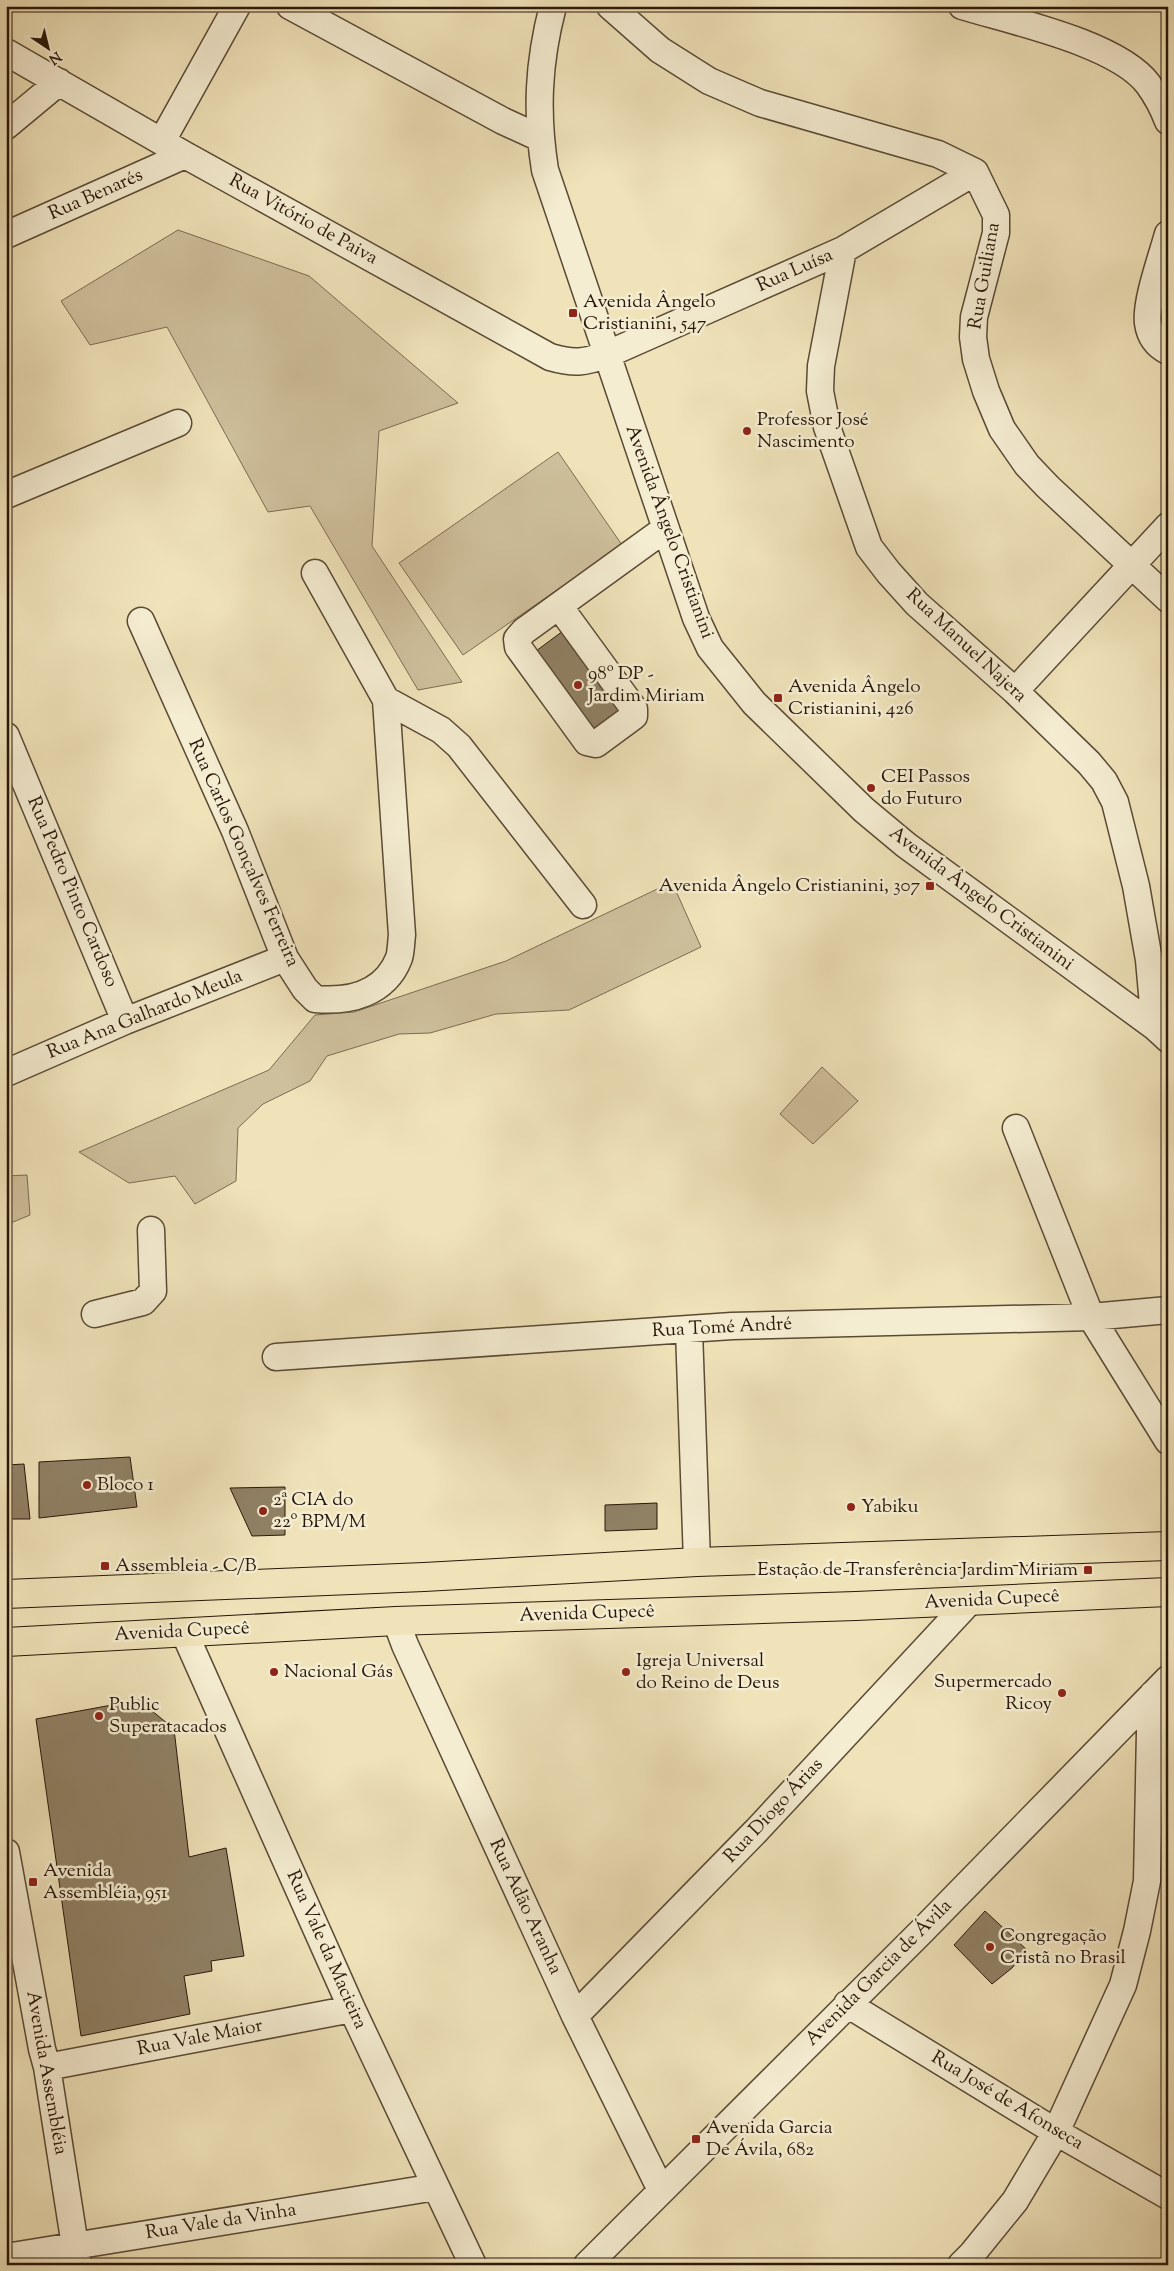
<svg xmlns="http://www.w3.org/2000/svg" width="1174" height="2271" font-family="'Sorts Mill Goudy',serif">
<rect width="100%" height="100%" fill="#f0e3ba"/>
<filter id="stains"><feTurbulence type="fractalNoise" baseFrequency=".004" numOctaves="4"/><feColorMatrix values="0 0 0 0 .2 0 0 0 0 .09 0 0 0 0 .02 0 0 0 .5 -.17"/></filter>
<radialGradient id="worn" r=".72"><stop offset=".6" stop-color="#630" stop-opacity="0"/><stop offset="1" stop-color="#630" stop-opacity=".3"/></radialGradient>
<!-- green -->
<path fill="#cec09c" stroke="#7b6c52" d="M178,230L309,276L458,403L379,431L372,546L462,682L418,690L310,506L268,512L167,327L90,345L61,301Z
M558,452L622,545L463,655L399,563Z
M672,882L701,947L569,1010L496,1014L430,1033L399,1034L327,1056L310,1081L263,1104L238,1128L236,1181L195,1204L175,1176L129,1183L79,1152L269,1070L315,1015L354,1012L506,961Z
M822,1067L858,1101L813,1144L780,1114Z
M27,1175L30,1215L6,1225V1176Z"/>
<!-- building -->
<path fill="#908165" stroke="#281709" d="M563,631L625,715L594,738L532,654Z
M130,1457L137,1507L39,1518V1462Z
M24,1464L30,1519H6V1465Z
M285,1487V1535L252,1536L230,1488Z
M657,1503V1529L605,1531V1505Z
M139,1700L174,1729L189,1857L226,1848L244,1956L211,1961L212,1971L184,1976L190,2014L81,2036L36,1719Z
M985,1911L1027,1950L1012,1968L992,1984L954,1945Z"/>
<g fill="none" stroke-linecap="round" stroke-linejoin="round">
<!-- minor casing -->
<g stroke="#5a4a35" stroke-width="29">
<path id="minor" d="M290,6L503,121L540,138
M553,6C538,63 536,113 545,170L696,618L710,648L754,703L864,810L906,845L1155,1027L1168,1039
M610,6L660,50L709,81L760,103L938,154L975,172L996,215V233L974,317L973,337L976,359L986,391L1002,429L1027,465L1048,487L1168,599
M962,6C1011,21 1117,43 1148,84C1156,95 1163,108 1168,121
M6,52L185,155L550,357C574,364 584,363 608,354L843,250L975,172
M6,126L59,82
M162,141L237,6
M1168,234C1162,256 1145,303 1148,323C1150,337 1156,345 1168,351
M6,235L185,155
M843,250L821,366L820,391L827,427L869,547L889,573L917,604L1015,691L1089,763L1104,781L1115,802L1136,886L1149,960L1155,1027
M6,495L178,423
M315,573L386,700L441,730L459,746L583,905
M559,606L634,709V716L596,744L587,742L518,647L517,639L524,631L665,529
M141,621L235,831L285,958L305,989L315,999C349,1002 385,994 399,958C401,952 401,943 402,935L386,700
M1015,691L1168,526
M6,736L125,1021
M6,1073L125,1021L285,958
M1016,1128L1091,1317L1168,1441
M95,1314L143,1302L153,1291L151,1230
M689,1330L697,1562
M276,1357L732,1326L1091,1317L1168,1310
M396,1621L405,1645L575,2016L661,2190
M184,1632L352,2009L473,2265
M6,1852L42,2049L47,2067L78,2265
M847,2004L1056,2132L1168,2196
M575,2016L757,1830L969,1602
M47,2067L352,2009
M6,2257L436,2187
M587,2265L922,1931L1168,1679
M961,2265L972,2254L1015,2201L1056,2132L1123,1985L1137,1931L1147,1881L1150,1732L1153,1694"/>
</g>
<!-- major casing -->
<g stroke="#281709" stroke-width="30">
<path id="major" d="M6,1594L424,1577L697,1562L1168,1546
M6,1642L396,1621L856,1606L1168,1592"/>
</g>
<!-- minor -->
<use href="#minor" stroke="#f5edd2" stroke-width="26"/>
<!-- major -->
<use href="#major" stroke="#f0e3ba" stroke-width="28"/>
</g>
<!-- markers -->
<g fill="#8f2418" stroke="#f5edd2" stroke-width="2">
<rect x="568" y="308" width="10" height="10" rx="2.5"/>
<circle cx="747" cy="431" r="5"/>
<circle cx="578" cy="685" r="5"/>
<rect x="773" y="693" width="10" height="10" rx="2.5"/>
<circle cx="871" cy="788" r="5"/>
<rect x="925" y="881" width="10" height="10" rx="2.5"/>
<circle cx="87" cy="1485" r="5"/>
<circle cx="851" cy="1507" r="5"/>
<circle cx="263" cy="1511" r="5"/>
<rect x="100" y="1561" width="10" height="10" rx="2.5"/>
<rect x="1083" y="1565" width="10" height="10" rx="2.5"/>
<circle cx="274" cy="1672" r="5"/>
<circle cx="626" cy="1672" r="5"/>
<circle cx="1062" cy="1693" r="5"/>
<circle cx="99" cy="1716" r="5"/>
<rect x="28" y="1877" width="10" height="10" rx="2.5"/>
<circle cx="990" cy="1947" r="5"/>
<rect x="691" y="2134" width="10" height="10" rx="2.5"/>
</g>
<g text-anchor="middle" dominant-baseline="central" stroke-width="5" stroke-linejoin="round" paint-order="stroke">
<!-- street labels -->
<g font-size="19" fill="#281709" stroke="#f5edd2">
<text transform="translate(96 195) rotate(-24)">Rua Benarés</text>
<text transform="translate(303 220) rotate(29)">Rua Vitório de Paiva</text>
<text transform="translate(795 271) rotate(-24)">Rua Luísa</text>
<text transform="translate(985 276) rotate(-80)">Rua Guiliana</text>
<text transform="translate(669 532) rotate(70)">Avenida Ângelo Cristianini</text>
<text transform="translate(966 646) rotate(43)">Rua Manuel Najera</text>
<text transform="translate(243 853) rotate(66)">Rua Carlos Gonçalves Ferreira</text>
<text transform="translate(72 892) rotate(67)">Rua Pedro Pinto Cardoso</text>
<text transform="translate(981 899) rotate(37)">Avenida Ângelo Cristianini</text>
<text transform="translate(145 1015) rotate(-22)">Rua Ana Galhardo Meula</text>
<text transform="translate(722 1328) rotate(-3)">Rua Tomé André</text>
<text transform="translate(992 1600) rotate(-3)">Avenida Cupecê</text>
<text transform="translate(587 1614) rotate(-2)">Avenida Cupecê</text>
<text transform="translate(182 1632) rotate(-3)">Avenida Cupecê</text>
<text transform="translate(774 1811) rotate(-47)">Rua Diogo Árias</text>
<text transform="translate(525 1907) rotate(65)">Rua Adão Aranha</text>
<text transform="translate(326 1950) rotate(66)">Rua Vale da Macieira</text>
<text transform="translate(879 1973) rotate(-45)">Avenida Garcia de Ávila</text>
<text transform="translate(200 2038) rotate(-11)">Rua Vale Maior</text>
<text transform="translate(46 2073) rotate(80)">Avenida Assembléia</text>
<text transform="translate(1007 2101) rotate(31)">Rua José de Afonseca</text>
<text transform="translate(221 2222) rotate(-9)">Rua Vale da Vinha</text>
</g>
<!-- poi labels -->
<g font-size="19" fill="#281709" stroke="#f5edd2" text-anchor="start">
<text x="583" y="302">Avenida Ângelo<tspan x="583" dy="22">Cristianini, 547</tspan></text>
<text x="757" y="420">Professor José<tspan x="757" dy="22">Nascimento</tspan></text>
<text x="588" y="674">98º DP -<tspan x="588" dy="22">Jardim Miriam</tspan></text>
<text x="788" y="687">Avenida Ângelo<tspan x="788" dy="22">Cristianini, 426</tspan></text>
<text x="881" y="777">CEI Passos<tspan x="881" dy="22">do Futuro</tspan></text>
<text x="920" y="886" text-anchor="end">Avenida Ângelo Cristianini, 307</text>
<text x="97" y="1485">Bloco 1</text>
<text x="273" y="1500">2ª CIA do<tspan x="273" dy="22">22º BPM/M</tspan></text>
<text x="861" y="1507">Yabiku</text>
<text x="115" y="1566">Assembleia - C/B</text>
<text x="1078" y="1570" text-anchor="end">Estação de Transferência Jardim Miriam</text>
<text x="636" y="1661">Igreja Universal<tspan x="636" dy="22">do Reino de Deus</tspan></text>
<text x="284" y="1672">Nacional Gás</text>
<text x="1052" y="1682" text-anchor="end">Supermercado<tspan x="1052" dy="22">Ricoy</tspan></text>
<text x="109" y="1705">Public<tspan x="109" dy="22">Superatacados</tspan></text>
<text x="43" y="1871">Avenida<tspan x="43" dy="22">Assembléia, 951</tspan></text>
<text x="1000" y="1936">Congregação<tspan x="1000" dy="22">Cristã no Brasil</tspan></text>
<text x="706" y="2128">Avenida Garcia<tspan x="706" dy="22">De Ávila, 682</tspan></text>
</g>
</g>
<!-- margin -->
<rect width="1174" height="2271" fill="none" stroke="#f0e3ba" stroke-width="25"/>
<rect x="8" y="8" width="1159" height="2256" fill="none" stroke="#281709" stroke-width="2.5"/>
<rect x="12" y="12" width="1149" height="2246" fill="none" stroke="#281709"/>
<!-- north arrow -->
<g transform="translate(48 48) rotate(145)" stroke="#f5edd2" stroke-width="4" paint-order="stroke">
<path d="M0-4L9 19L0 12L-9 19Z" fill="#281709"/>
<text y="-8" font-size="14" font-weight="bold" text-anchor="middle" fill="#281709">N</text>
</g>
<rect width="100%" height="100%" filter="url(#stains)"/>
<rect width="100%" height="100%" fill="url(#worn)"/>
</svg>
